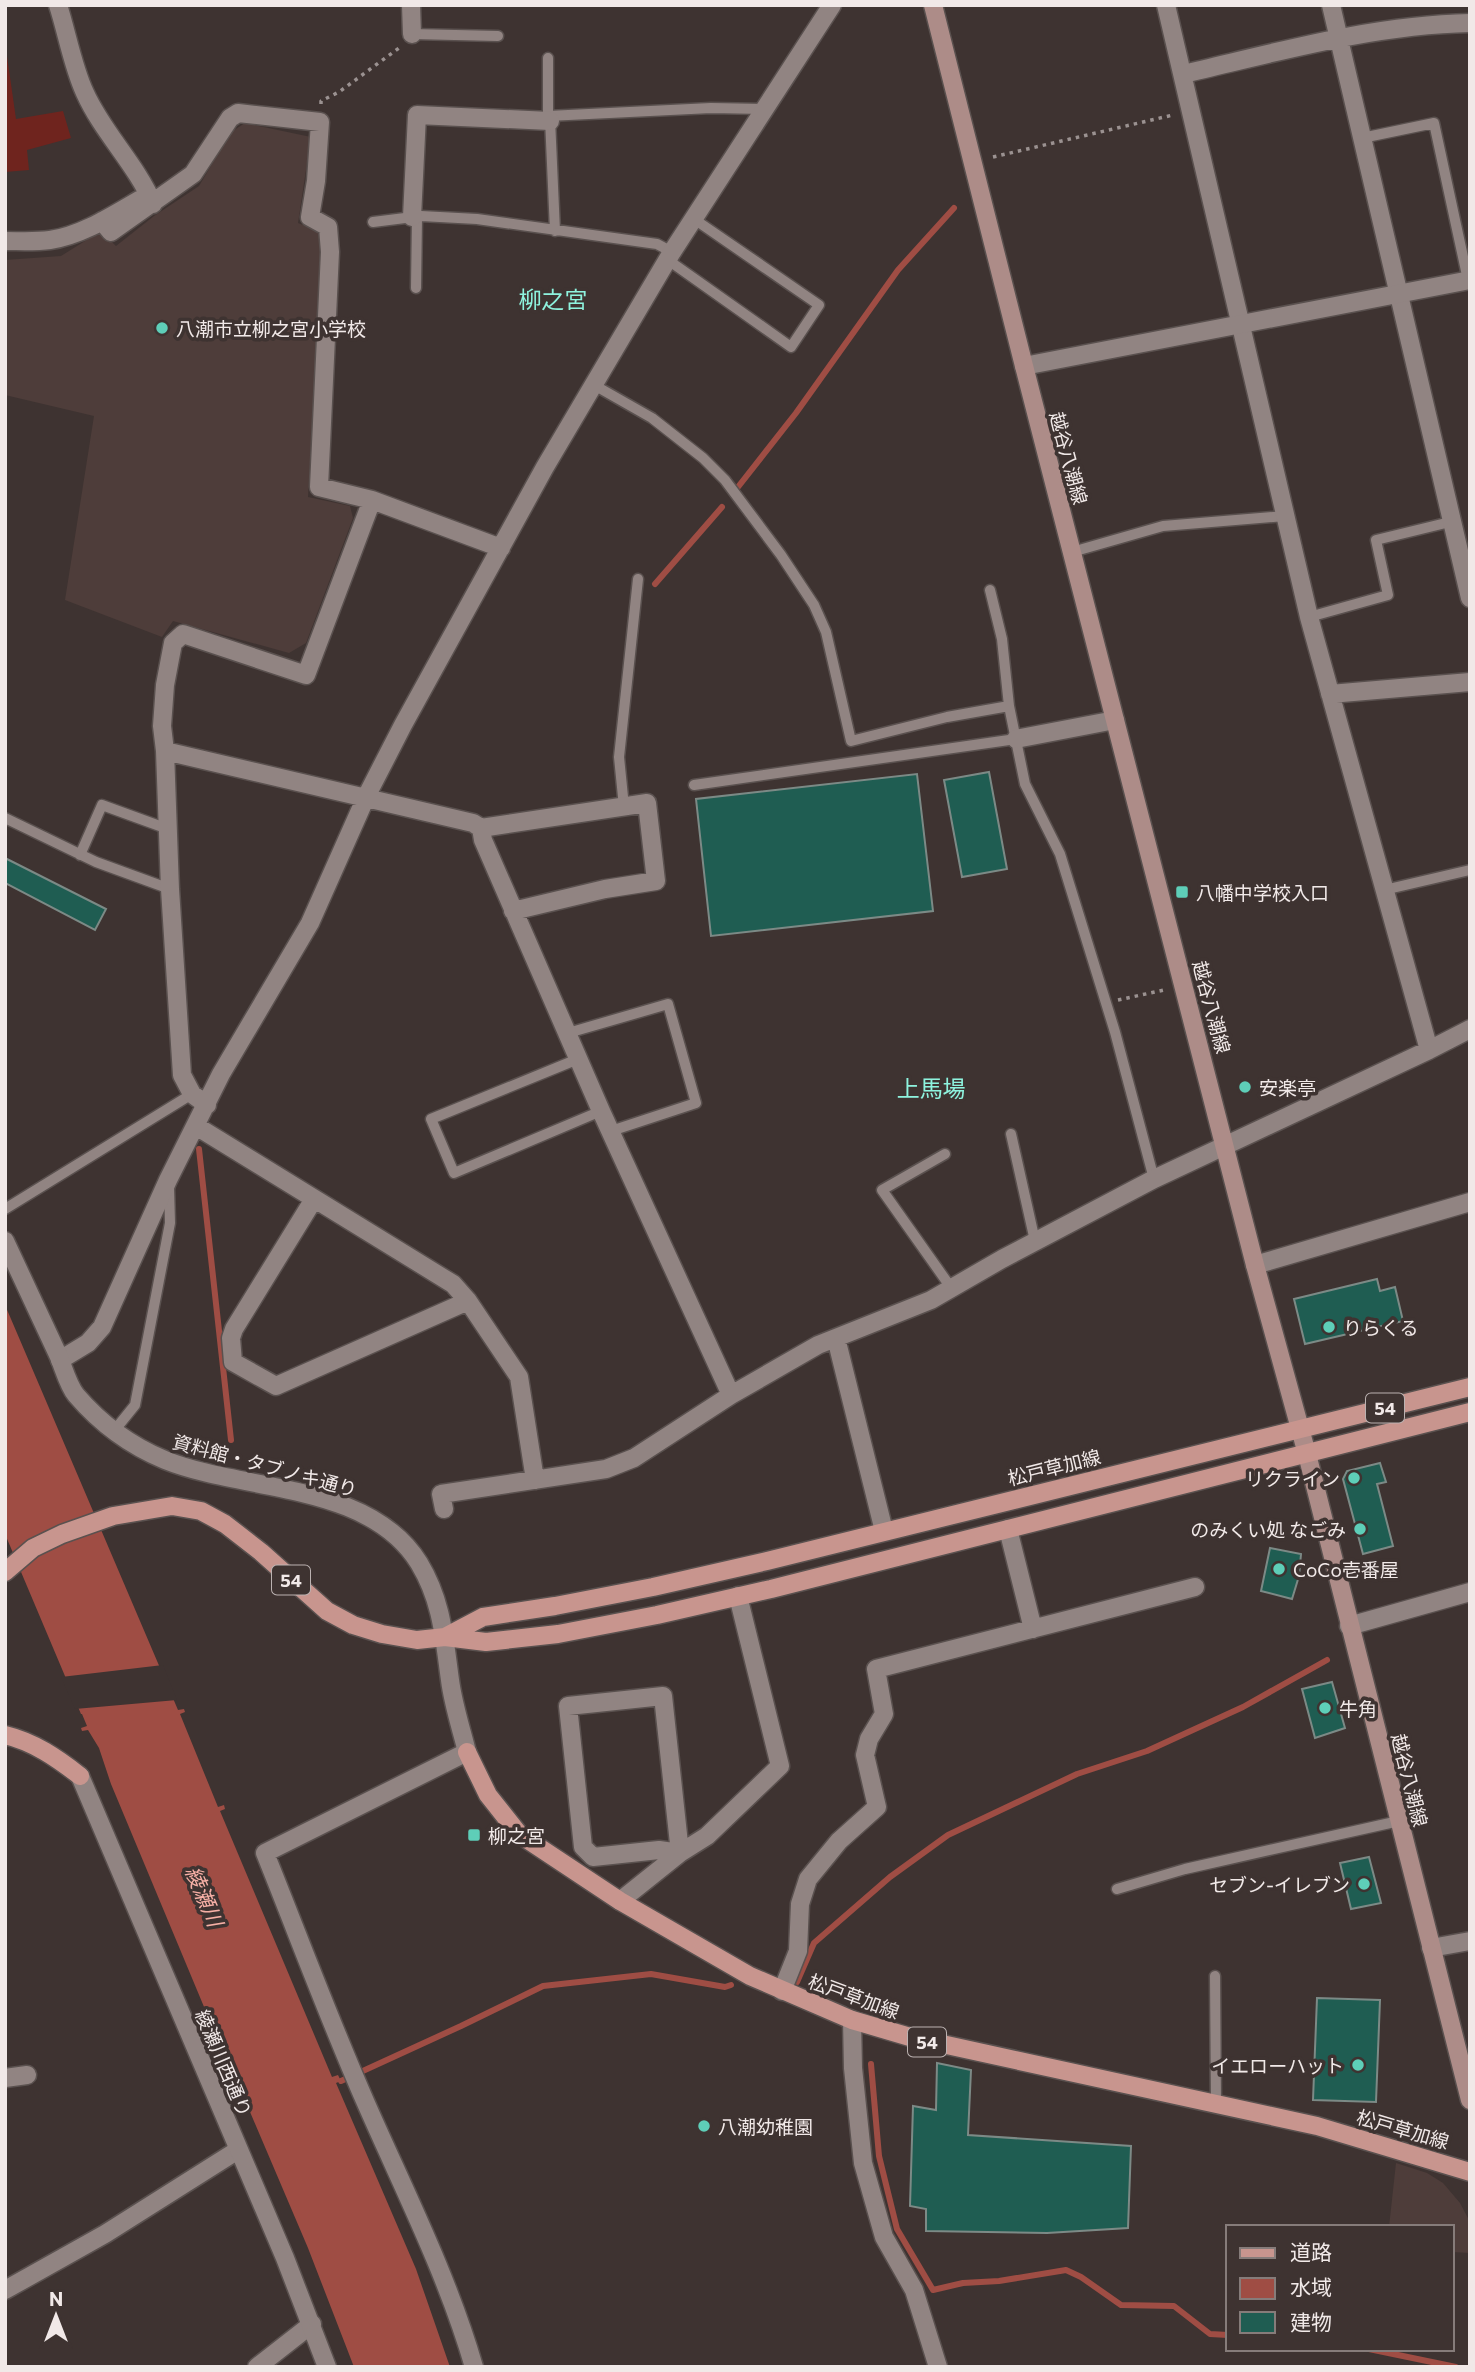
<svg xmlns="http://www.w3.org/2000/svg" width="1475" height="2372" font-family="Commissioner,'Noto Sans JP',sans-serif">
<rect width="100%" height="100%" fill="#3e3331"/>
<!-- built -->
<path fill="#4e3d3a" d="M245,123L311,137L298,223L323,233L308,497L350,506L353,518L306,643L289,653L173,621L162,637L65,600L94,416L5,395V260L61,256L101,231L116,246L154,216L199,186L231,132Z
M1396,2163L1427,2173L1443,2183L1460,2203L1470,2222V2253L1452,2252V2227H1389Z"/>
<!-- green -->
<path fill="#6f241e" d="M6,49L16,119L63,111L71,138L27,150L29,170L5,172Z"/>
<!-- water -->
<path fill="#9f4d44" d="M5,1305L178,1710L184,1709L185,1712L180,1714L218,1807L224,1805L225,1809L220,1811L332,2077L338,2075L341,2081L336,2083L416,2269L450,2367H354L308,2248L236,2079L213,2033L212,2026L111,1784L99,1748L88,1730L82,1731L81,1728L87,1726L82,1714H81L5,1534Z"/>
<!-- pier -->
<path fill="#3e3331" d="M163,1665L177,1700L75,1709L61,1677Z"/>
<g fill="none" stroke-linecap="round" stroke-linejoin="round">
<!-- stream -->
<path stroke="#9f4d44" stroke-width="6" d="M738,487L796,413L898,270L954,208
M655,584L722,507
M199,1149L231,1440
M797,1982L814,1943L890,1877L948,1835L1077,1774L1147,1751L1243,1707L1327,1660
M871,2064L879,2156L897,2229L933,2290L963,2283L999,2281L1066,2270L1081,2277L1121,2305L1174,2306L1210,2334L1228,2335
M341,2081L461,2026L543,1986L651,1974L725,1987L731,1985
M1369,2349L1456,2367"/>
</g>
<!-- building -->
<path fill="#1f5d52" stroke="#7c8a86" stroke-width="2" d="M989,772L1007,869L962,877L944,780Z
M917,774L933,911L711,936L696,799Z
M5,858L106,909L95,930L5,883Z
M1377,1279L1380,1291L1395,1287L1403,1321L1305,1344L1294,1299Z
M1380,1463L1386,1482L1377,1484L1393,1546L1363,1554L1343,1479L1347,1471Z
M1270,1548L1301,1554L1299,1576L1292,1599L1261,1591Z
M1332,1682L1345,1728L1315,1738L1302,1689Z
M1369,1857L1381,1903L1351,1909L1340,1863Z
M1317,1998L1380,2000L1376,2102L1313,2100Z
M937,2063L971,2070L968,2135L1131,2146L1128,2228L1047,2233L926,2231V2209L910,2206L913,2106L936,2110Z"/>
<g fill="none" stroke-linecap="round" stroke-linejoin="round">
<!-- service casing -->
<g stroke="#5a514f" stroke-width="13">
<path id="service" d="M412,34L498,36
M548,58V116L711,108L764,109
M550,119L555,231
M1362,138L1434,123L1468,280
M373,222L421,216L477,219L657,244L672,252
M668,260L791,347L819,305L694,219
M416,288L417,217
M594,385L652,418L703,458L725,480L781,555L814,605L826,632L851,741L947,717L1009,706L1025,784L1060,854L1115,1032L1154,1179
M1072,552L1163,526L1285,516
M990,590L1002,639L1009,706
M1309,617L1388,595L1376,540L1450,522
M694,785L1016,739
M624,807L619,757L638,579
M5,818L96,862L170,889
M80,855L102,805L168,829
M1384,890L1470,870
M568,1033L668,1004L696,1103L611,1131
M578,1059L431,1119L454,1173L601,1111
M1011,1134L1035,1241
M945,1154L882,1190L952,1289
M5,1209L192,1094
M114,1431L135,1405L170,1223L169,1187
M1117,1889L1185,1869L1399,1821
M1215,1976L1216,2104"/>
</g>
<!-- minor casing -->
<g stroke="#5a514f" stroke-width="21">
<path id="minor" d="M58,5C67,33 73,68 85,93C103,133 136,164 153,204
M411,5L412,34
M1166,5L1309,617L1429,1050
M1331,5L1470,598
M1183,74C1278,52 1372,25 1470,23
M412,217L417,115L550,121
M102,221L111,232L193,174L230,118L238,113L320,122L316,181L310,217L328,227L330,252L319,487L372,500L501,548
M5,241C20,241 35,242 50,240C84,235 116,213 146,196
M1330,694L1470,682
M1016,739L1115,720
M165,751L473,823L481,828L483,840L601,1111L731,1395
M481,828L647,803L656,881L605,889L513,911
M207,1105L192,1094L182,1075L170,889L165,751L162,726L165,685L173,643L183,634L306,675L372,500
M196,1126L453,1284L468,1301L519,1377L535,1480
M314,1199L234,1329L231,1338L233,1362L276,1386L468,1301
M1255,1265L1470,1202
M836,1338L884,1531
M60,1360L88,1343L102,1327L168,1180L221,1074L310,923L366,797L403,725L545,467L672,252L832,5
M444,1509L441,1494L606,1469L634,1458L731,1395L818,1345L931,1300L1002,1259L1154,1179L1429,1050L1470,1029
M1008,1529L1033,1629
M1349,1626L1470,1592
M467,1752L265,1853C298,1935 329,2019 365,2101C403,2188 447,2274 474,2367
M620,1901L680,1853L663,1696L568,1706L583,1847L593,1857L659,1850L680,1853L707,1836L780,1766L738,1596
M1431,1948L1470,1941
M782,1991L798,1951L800,1904L808,1879L839,1841L877,1807L865,1755L869,1739L884,1714L876,1669L1195,1587
M852,2020L853,2068L863,2163L884,2237L914,2290L938,2367
M5,2078L27,2075
M5,2290L105,2234L238,2150
M257,2367L312,2324"/>
</g>
<!-- tertiary casing -->
<g stroke="#5a514f" stroke-width="21">
<path id="tertiary" d="M1024,366L1470,280
M5,1241C23,1280 41,1318 59,1357C64,1369 68,1385 76,1395C100,1423 131,1446 165,1460C244,1492 369,1482 419,1563C442,1601 444,1637 450,1680C453,1704 461,1728 467,1752
M80,1776L285,2258L327,2367"/>
</g>
<!-- secondary casing -->
<g stroke="#5a514f" stroke-width="21">
<path id="secondary" d="M933,5L1024,366L1255,1265L1307,1454L1470,2100"/>
</g>
<!-- primary casing -->
<g stroke="#5a514f" stroke-width="21">
<path id="primary" d="M5,1572L33,1548L62,1534L113,1516L172,1506L201,1511L225,1524L261,1552L327,1611L353,1625L382,1634L417,1640L445,1637L486,1642L558,1634L657,1615L771,1589L1470,1412
M445,1637L483,1617L555,1606L653,1587L767,1561L1470,1387
M5,1735C34,1742 57,1758 80,1776
M467,1752L488,1795L519,1834L620,1901L750,1976L852,2020L910,2037L1317,2126L1470,2172"/>
</g>
<!-- path -->
<path stroke="#9b9291" stroke-width="3.5" stroke-dasharray="3.5 5" stroke-linecap="butt" d="M321,104V101L339,92L399,48
M993,157L1173,115
M1118,1000L1164,990"/>
<!-- service -->
<use href="#service" stroke="#918482" stroke-width="10"/>
<!-- minor -->
<use href="#minor" stroke="#918482" stroke-width="18"/>
<!-- tertiary -->
<use href="#tertiary" stroke="#918482" stroke-width="18"/>
<!-- secondary -->
<use href="#secondary" stroke="#ad8c88" stroke-width="18"/>
<!-- primary -->
<use href="#primary" stroke="#c8958e" stroke-width="18"/>
</g>
<!-- markers -->
<g fill="#5eceb8" stroke="#3e3331" stroke-width="2.5">
<circle cx="162" cy="328" r="7"/>
<rect x="1175" y="885" width="14" height="14" rx="3.5"/>
<circle cx="1245" cy="1087" r="7"/>
<circle cx="1329" cy="1327" r="7"/>
<circle cx="1354" cy="1478" r="7"/>
<circle cx="1360" cy="1529" r="7"/>
<circle cx="1279" cy="1569" r="7"/>
<circle cx="1325" cy="1708" r="7"/>
<rect x="467" y="1828" width="14" height="14" rx="3.5"/>
<circle cx="1364" cy="1884" r="7"/>
<circle cx="1358" cy="2065" r="7"/>
<circle cx="704" cy="2126" r="7"/>
</g>
<g text-anchor="middle" dominant-baseline="central" stroke-width="7" stroke-linejoin="round" paint-order="stroke">
<!-- shield labels -->
<g fill="#3e3331" stroke="#bbb2b1" stroke-width="2">
<rect x="1366" y="1393.5" width="38" height="29" rx="5"/>
<rect x="272" y="1565.5" width="38" height="29" rx="5"/>
<rect x="908" y="2027.5" width="38" height="29" rx="5"/>
</g>
<g font-size="18" font-weight="bold" fill="#f1e9e8">
<text x="1385" y="1408">54</text>
<text x="291" y="1580">54</text>
<text x="927" y="2042">54</text>
</g>
<!-- poi labels -->
<g font-size="19" fill="#f1e9e8" stroke="#3e3331" text-anchor="start">
<text x="176" y="328">八潮市立柳之宮小学校</text>
<text x="1196" y="892">八幡中学校入口</text>
<text x="1259" y="1087">安楽亭</text>
<text x="1343" y="1327">りらくる</text>
<text x="1340" y="1478" text-anchor="end">リクライン</text>
<text x="1346" y="1529" text-anchor="end">のみくい処 なごみ</text>
<text x="1293" y="1569">CoCo壱番屋</text>
<text x="1339" y="1708">牛角</text>
<text x="488" y="1835">柳之宮</text>
<text x="1350" y="1884" text-anchor="end">セブン-イレブン</text>
<text x="1344" y="2065" text-anchor="end">イエローハット</text>
<text x="718" y="2126">八潮幼稚園</text>
</g>
<!-- street labels -->
<g font-size="19" fill="#f1e9e8" stroke="#3e3331">
<text transform="translate(1069 458) rotate(75)">越谷八潮線</text>
<text transform="translate(1212 1007) rotate(75)">越谷八潮線</text>
<text transform="translate(265 1465) rotate(15)">資料館・タブノキ通り</text>
<text transform="translate(1054 1467) rotate(-14)">松戸草加線</text>
<text transform="translate(1410 1780) rotate(76)">越谷八潮線</text>
<text transform="translate(854 1996) rotate(20)">松戸草加線</text>
<text transform="translate(224 2063) rotate(67)">綾瀬川西通り</text>
<text transform="translate(1403 2129) rotate(16)">松戸草加線</text>
</g>
<!-- water labels -->
<g font-size="21" font-style="italic" fill="#f7b0a6" stroke="#3e3331">
<text transform="translate(205 1896) rotate(67)">綾瀬川</text>
</g>
<!-- quarter labels -->
<g font-size="23" fill="#8ef3de" stroke="#3e3331">
<text x="553" y="299">柳之宮</text>
<text x="931" y="1088">上馬場</text>
</g>
</g>
<!-- border -->
<rect width="1475" height="2372" fill="none" stroke="#f1e9e8" stroke-width="14"/>
<!-- legend -->
<rect x="1226" y="2225" width="228" height="126" fill="#3e3331" stroke="#867c7a" stroke-width="2"/>
<rect x="1240" y="2248" width="35" height="10" fill="#c8958e" stroke="#867c7a" stroke-width="2"/>
<text x="1290" y="2260" font-size="21" fill="#f1e9e8">道路</text>
<rect x="1240" y="2278" width="35" height="21" fill="#9f4d44" stroke="#867c7a" stroke-width="2"/>
<text x="1290" y="2295" font-size="21" fill="#f1e9e8">水域</text>
<rect x="1240" y="2312" width="35" height="21" fill="#1f5d52" stroke="#867c7a" stroke-width="2"/>
<text x="1290" y="2330" font-size="21" fill="#f1e9e8">建物</text>
<!-- north arrow -->
<g transform="translate(56 2316)" stroke="#3e3331" stroke-width="5" paint-order="stroke">
<path d="M0-5L12 26L0 18L-12 26Z" fill="#f1e9e8"/>
<text y="-10" font-size="19" font-weight="bold" text-anchor="middle" fill="#f1e9e8">N</text>
</g>
</svg>
